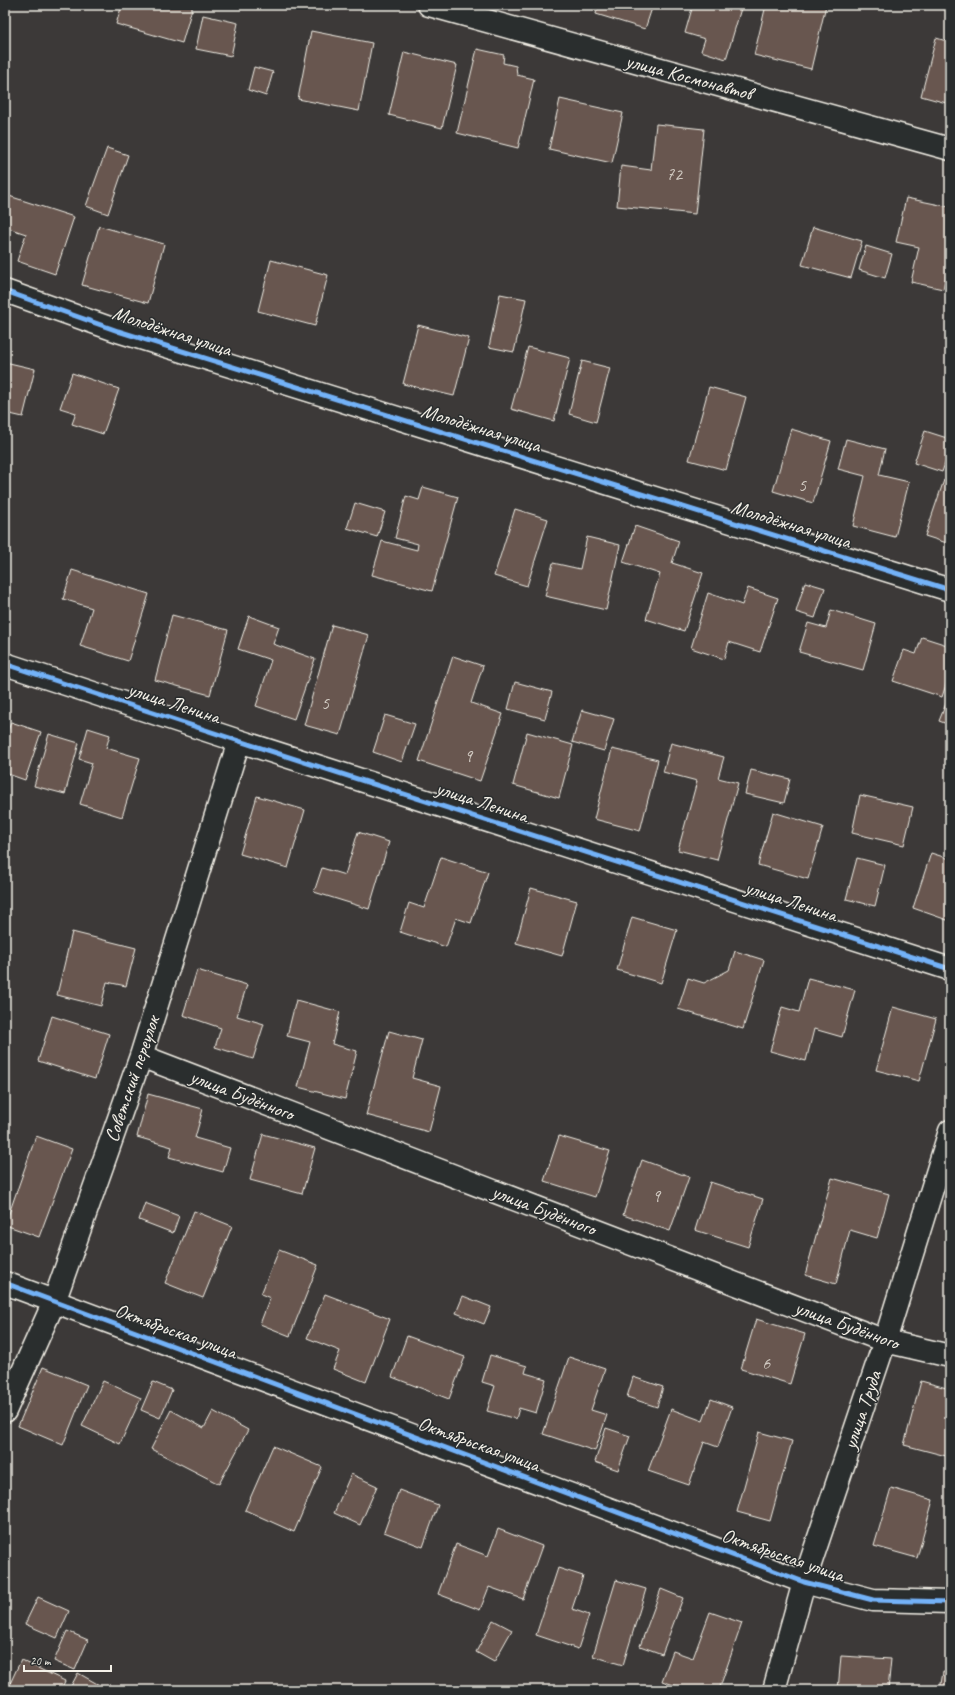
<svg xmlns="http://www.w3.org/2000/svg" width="955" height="1695" font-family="Caveat,sans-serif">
<rect width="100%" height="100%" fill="#3c3938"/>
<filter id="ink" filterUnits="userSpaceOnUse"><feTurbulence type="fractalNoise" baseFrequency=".025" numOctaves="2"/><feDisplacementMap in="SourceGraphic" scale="8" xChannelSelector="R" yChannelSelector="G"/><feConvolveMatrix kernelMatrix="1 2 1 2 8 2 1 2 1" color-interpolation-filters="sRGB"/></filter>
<g filter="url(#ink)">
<!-- building -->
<path fill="#67564f" stroke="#f4f1e8" d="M122,5H193L182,43L116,24Z
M598,5H653L645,29L596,14Z
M693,5H742L726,59L701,51L705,39L685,33Z
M766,5H826L811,69L754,55Z
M203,15L238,23L231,56L196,49Z
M311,31L372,43L359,111L298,99Z
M936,38L950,42V104L921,96Z
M477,49L504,55L503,63L516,66L517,75L534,79L518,148L457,133Z
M404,52L457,65L442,128L389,115Z
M254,67L273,72L266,96L248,90Z
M560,99L623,113L612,163L549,149Z
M656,124L704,129L695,214L617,206L621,166L651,170Z
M107,148L128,155L108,214L86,206Z
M6,195L74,217L55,274L17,261L26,234L5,227Z
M906,198L950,207V257L943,289L911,282L919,247L896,242Z
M99,226L164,244L148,303L82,285Z
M813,227L862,241L851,278L802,265Z
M866,246L892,254L885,278L859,270Z
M271,260L328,275L315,326L258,311Z
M500,294L526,299L514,352L489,347Z
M418,325L469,338L454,396L403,384Z
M528,347L570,358L554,421L511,409Z
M582,361L610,368L596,422L569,414Z
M5,362L35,369L23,417L10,414L7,426L5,425Z
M72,373L119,389L103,434L72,424L76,413L60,408Z
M709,387L746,397L726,470L689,460Z
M791,429L831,441L813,503L773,491Z
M925,431L950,439V449L942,472L914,463Z
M846,439L885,449L879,475L909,482L895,537L853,526L865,476L838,469Z
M944,480L950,483V544L925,536Z
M423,487L458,497L432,591L372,575L382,541L417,550L418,544L395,538L406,496L419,500Z
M355,503L385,512L377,537L347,528Z
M515,509L548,519L527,586L494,576Z
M635,526L679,541L672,563L703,573L684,631L646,619L660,574L623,562Z
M587,537L620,545L606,610L545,596L553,563L580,569Z
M72,570L149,594L128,661L80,646L92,608L63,599Z
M805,582L825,588L815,618L796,612Z
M748,588L778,598L760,652L729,642L724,659L691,648L708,593L742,605Z
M831,610L876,624L863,670L799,652L808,623L826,628Z
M172,615L228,630L210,695L155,680Z
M249,616L279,627L273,644L315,659L294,719L256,706L271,660L238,649Z
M332,625L369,635L340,735L304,725Z
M922,637L950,646V672L942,697L893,681L904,650L916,654Z
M453,656L483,666L471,703L503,714L480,781L419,761Z
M515,682L552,692L545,719L508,709Z
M949,696H950V725L939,721Z
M582,710L614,719L604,751L572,742Z
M385,715L415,724L402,762L373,752Z
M11,722L41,732L25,780L5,773V740Z
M88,728L110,735L106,748L140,758L122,817L80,804L92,763L79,759Z
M527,732L573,745L559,798L513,785Z
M49,734L79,743L65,794L34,786Z
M671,743L724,757L718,778L738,783L717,860L678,850L697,781L663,772Z
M612,749L658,760L640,831L594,819Z
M751,770L790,779L784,803L745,794Z
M860,795L913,807L904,845L852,833Z
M257,796L305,810L288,868L240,854Z
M773,812L823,827L808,879L758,865Z
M358,832L389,842L369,909L314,892L322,868L345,875Z
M931,853L950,859V921L913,908Z
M441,857L488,872L471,923L456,918L446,947L400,932L409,903L424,908Z
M857,858L885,865L875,906L846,899Z
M531,888L577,901L562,956L516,943Z
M632,917L677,930L661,983L617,970Z
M72,932L136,948L126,986L107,982L101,1006L57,995Z
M735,951L764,960L743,1029L678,1009L688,978L704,983L729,970Z
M197,970L247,985L237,1016L264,1024L253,1059L215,1047L221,1028L183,1015Z
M808,978L855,990L842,1037L814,1029L806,1061L770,1051L782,1007L799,1012Z
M296,1000L340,1012L332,1044L357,1051L345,1099L298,1087L310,1042L287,1036Z
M893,1007L936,1019L919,1081L876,1070Z
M52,1016L109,1034L95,1079L38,1061Z
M389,1031L422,1040L412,1078L441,1086L429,1132L366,1115Z
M148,1094L203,1109L195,1138L230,1148L223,1172L169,1157L172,1147L137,1137Z
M263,1134L315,1148L302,1194L250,1180Z
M36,1136L72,1149L39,1237L5,1225Z
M559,1136L610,1151L595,1197L544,1181Z
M642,1160L689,1177L670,1231L623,1215Z
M832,1178L889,1194L877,1238L850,1230L836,1284L805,1275Z
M710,1182L763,1199L748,1247L695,1230Z
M145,1203L179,1216L173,1233L139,1220Z
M194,1211L232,1226L203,1298L165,1283Z
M279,1250L318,1265L290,1336L260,1324L270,1298L261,1294Z
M325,1294L390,1319L366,1382L333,1369L340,1351L307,1338Z
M463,1296L491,1307L484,1324L456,1313Z
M756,1319L805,1334L790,1384L741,1369Z
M407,1336L465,1357L449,1399L392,1377Z
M490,1355L527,1366L525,1373L546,1379L536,1413L519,1408L516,1419L487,1411L495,1386L482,1382Z
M569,1357L605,1369L591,1410L607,1415L595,1451L543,1434Z
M43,1367L87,1385L63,1445L18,1426Z
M633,1377L663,1387L657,1407L627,1397Z
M103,1381L141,1398L120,1444L82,1426Z
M921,1381L950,1389V1457L904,1445Z
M153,1382L172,1390L160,1418L141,1410Z
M711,1399L732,1407L718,1447L704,1442L689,1485L648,1471L671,1409L703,1421Z
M171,1410L204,1428L213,1411L248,1430L219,1484L151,1449Z
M606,1428L630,1436L618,1470L595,1462Z
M759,1432L792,1441L770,1521L737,1512Z
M273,1446L322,1467L294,1532L245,1510Z
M351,1474L377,1486L360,1525L334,1513Z
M891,1488L933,1500L917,1558L874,1546Z
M399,1490L438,1505L423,1547L384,1532Z
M498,1529L542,1546L523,1599L489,1587L480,1610L438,1594L456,1544L488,1556Z
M558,1568L583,1576L572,1609L589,1615L578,1649L536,1635Z
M616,1580L646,1589L623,1665L593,1656Z
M661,1589L683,1598L662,1654L640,1646Z
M38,1597L69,1611L57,1638L25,1624Z
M710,1612L742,1623L719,1690H688L662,1681L673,1651L693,1658Z
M493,1620L512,1630L494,1662L476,1652Z
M67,1631L88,1640L75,1670L54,1661Z
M841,1656L891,1659L888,1690H838Z
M21,1660L65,1681L61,1690H7Z
M943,1672L950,1673V1690H940Z
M78,1673L101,1686L99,1690H69Z"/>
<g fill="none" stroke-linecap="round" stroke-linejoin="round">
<!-- minor casing -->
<g stroke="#f4f1e8" stroke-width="25">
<path id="minor" d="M429,5L950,149
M5,291L118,331L950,590
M5,664L239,741L950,969
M141,1056L885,1341L950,1356
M5,1283L804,1582
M5,1411L54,1302L141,1056L239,741"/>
</g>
<!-- tertiary casing -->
<g stroke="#f4f1e8" stroke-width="25">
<path id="tertiary" d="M804,1582L873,1600L950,1602
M774,1690L804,1582L885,1341L950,1131"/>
</g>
<!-- minor -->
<use href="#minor" stroke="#2a2d2e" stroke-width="22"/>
<!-- tertiary -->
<use href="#tertiary" stroke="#2a2d2e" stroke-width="22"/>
<!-- cycleway casing -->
<g stroke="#2a2d2e" stroke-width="8">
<path id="cycleway" d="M5,291L118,331L950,590
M5,664L239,741L950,969
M5,1283L804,1582L873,1600L950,1602"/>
</g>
<!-- cycleway -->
<use href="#cycleway" stroke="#73b2f8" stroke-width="5"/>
</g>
</g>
<g text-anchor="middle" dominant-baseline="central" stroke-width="3" stroke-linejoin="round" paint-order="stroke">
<!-- number labels -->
<g font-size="18" fill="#d1cac2">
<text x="674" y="174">72</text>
<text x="802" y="485">5</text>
<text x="325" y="703">5</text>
<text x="468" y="756">9</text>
<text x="656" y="1196">9</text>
<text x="766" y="1363">6</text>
</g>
<!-- street labels -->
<g font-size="20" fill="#f4f1e8" stroke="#2a2d2e">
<text transform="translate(689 77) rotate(15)">улица Космонавтов</text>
<text transform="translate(172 331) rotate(18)">Молодёжная улица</text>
<text transform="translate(481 428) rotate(17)">Молодёжная улица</text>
<text transform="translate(791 524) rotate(17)">Молодёжная улица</text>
<text transform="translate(174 703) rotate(18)">улица Ленина</text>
<text transform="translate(482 802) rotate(18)">улица Ленина</text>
<text transform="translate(791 901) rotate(18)">улица Ленина</text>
<text transform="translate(132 1079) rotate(-71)">Советский переулок</text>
<text transform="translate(242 1095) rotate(21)">улица Будённого</text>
<text transform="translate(544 1210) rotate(21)">улица Будённого</text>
<text transform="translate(847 1325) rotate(20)">улица Будённого</text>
<text transform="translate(176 1331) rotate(20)">Октябрьская улица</text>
<text transform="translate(862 1410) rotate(-71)">улица Труда</text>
<text transform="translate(479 1444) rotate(20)">Октябрьская улица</text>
<text transform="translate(783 1555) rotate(19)">Октябрьская улица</text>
</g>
</g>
<!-- margin -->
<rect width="955" height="1695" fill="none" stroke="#2a2d2e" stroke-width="20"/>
<rect x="10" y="10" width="935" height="1675" fill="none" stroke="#f4f1e8" stroke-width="1.5" filter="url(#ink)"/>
<!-- scale -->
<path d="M24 1665v6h87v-6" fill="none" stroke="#f4f1e8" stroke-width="2"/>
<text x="30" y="1665" font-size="12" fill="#f4f1e8" stroke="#2a2d2e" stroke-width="3" paint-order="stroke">20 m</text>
</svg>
